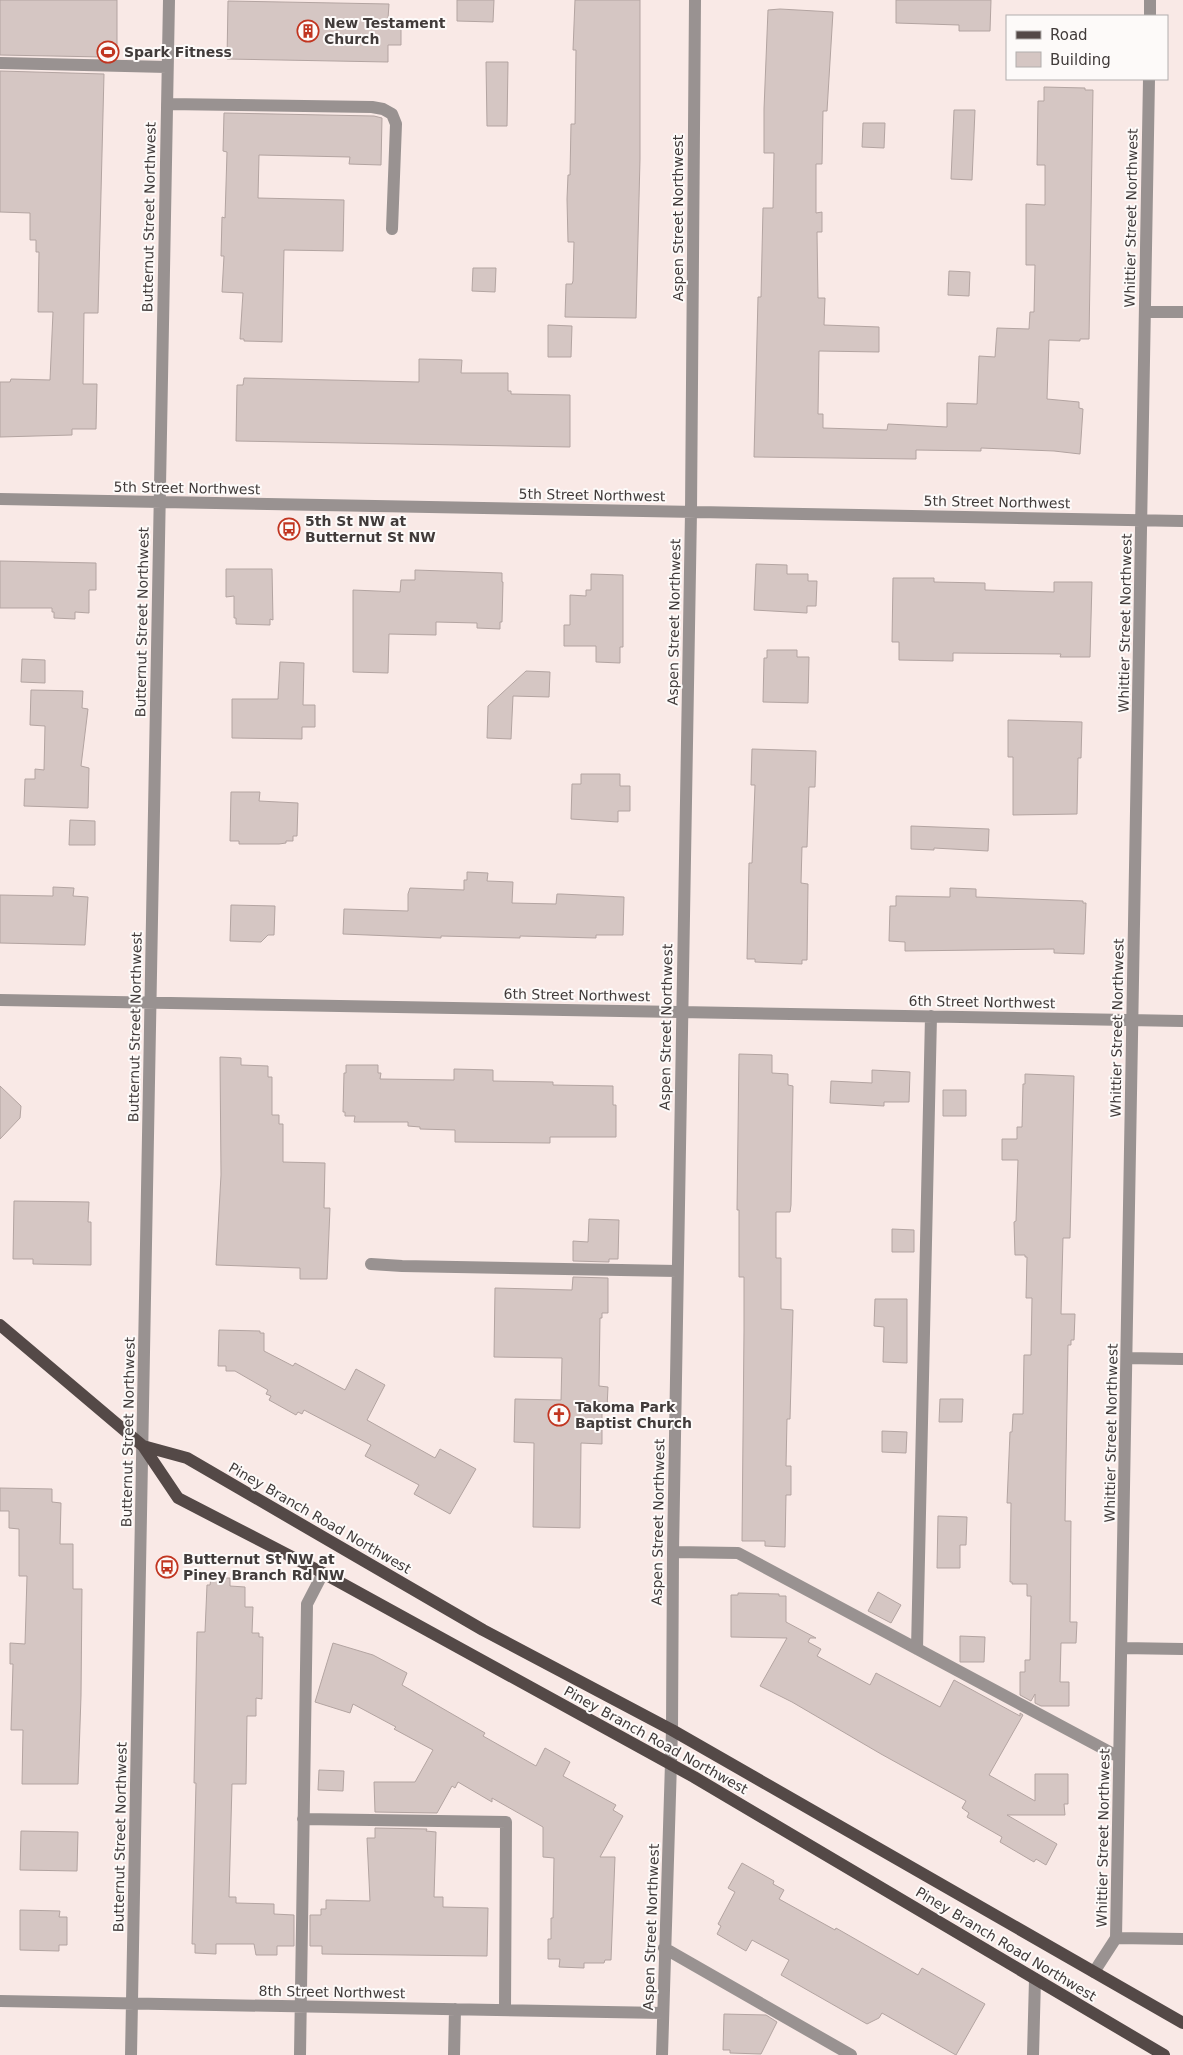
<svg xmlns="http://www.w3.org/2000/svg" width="1183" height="2055" font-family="'DejaVu Sans',sans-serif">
<rect width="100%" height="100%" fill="#f9e9e6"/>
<!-- building -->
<path fill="#d5c6c3" stroke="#b3a4a1" d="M0,0H117V56H104V57L0,55Z
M457,0H494L493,22L457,21Z
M575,0H640V159L636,318L565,317L566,284H572L573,281L574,242H568L567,199L568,175H570L571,124H575L576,50H573Z
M896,0H991L990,31H959V25L896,23Z
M228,1L389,4L388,19H401V45H388V62L227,59Z
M780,9L833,12L827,111H823L822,164H816V213L822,212V232H817L818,298H825L824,325L879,327V352L819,351L818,414H823V428L887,430L888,424L947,427V403L977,404L979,356L995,357L997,328L1029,329L1030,312H1034L1035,265H1026V204L1045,205V165H1037L1038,101H1044V87L1085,88V90H1093L1089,339H1080V341L1049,340L1047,399L1079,402V408L1083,409L1080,454L1054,451L981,448V451L916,450V459L754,457L758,297H761L763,208H773L774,153H764V109L768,10Z
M486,62H508L507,126H487Z
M0,71L104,74L98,313H84L83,384H97L96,429H72V435L0,437V382H10L11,379L50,380L53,312H38L39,252H36V240H30V213L0,212Z
M954,110H975L972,180L951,179Z
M224,113L374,116L382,118L381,165L349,164L350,157L259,155L258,198L344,200L343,251L284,250L282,342L244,341V339H240L243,293L222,292L224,256H221L222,217L225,218L227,152L223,151Z
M863,123H885L884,148L862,147Z
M473,268H496L495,292L472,291Z
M949,271L970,272L969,296L948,295Z
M548,325L572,326L571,357H548Z
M419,359L462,360L461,373H508V391H511V394L570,395V447L236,441L237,385H243L244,378L419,382Z
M0,561L96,563V590H89V613L75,612V619L54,618V612H52V608H0Z
M756,564L787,565V574H808V581H817L816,606H807V613L754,610Z
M226,569H272L273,620L270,619V625L236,624V618H234V596L226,597Z
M415,570L502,573V582H503L502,622H500V629L477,628V623L436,622V635L389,634L388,673L353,672V590L400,592L401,580H415Z
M591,574L623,575V647H620V663L596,662V646H564V625H570V595L586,596V590H591Z
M893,578H934V582L985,583V590L1054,592V582H1092L1090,657H1060L1061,654L953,653V661L899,660V642H892Z
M767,650H797V657H809L808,703L763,702L764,658H767Z
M22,659L45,660V683L21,682Z
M280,662L304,663L303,705H315V727H302V739L232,738V699H278Z
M526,671L550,672L549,697L513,696L511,739L487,738L488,706Z
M31,690L83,691L82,708L88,709L81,766L89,768L88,808L24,806L25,779H35V769L44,770L45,726L30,725Z
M1008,720L1082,722L1081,758H1078L1077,814L1013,815V757H1008Z
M752,749L816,751L815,787H809L807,847H802L801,883L808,884L807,960H802V964L755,962V959H747L749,863H752L755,785H751Z
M581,774H620V786H630V811H618V822L571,819L572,784H581Z
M231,792H260L259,801L298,803L297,836H293V841H286V843L279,844H239V841H230Z
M70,820L95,821V845H69Z
M911,826L989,829L988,851L934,848V850L911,849Z
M467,872L488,873L487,881L513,882L512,903L556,904L557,894H561L624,897L623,935H596V938L520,936V938L441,936V938L343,934L344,909L408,911V894L410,888L464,890V880H467Z
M53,887L74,888L73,896L88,897L85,945L0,943V895L53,896Z
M950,888L976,889V897L1083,901V903H1086L1084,954L1054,953V949L905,951V942L889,941L890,906H896V896L950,897Z
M231,905L275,906L274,935H268L261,942L230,941Z
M739,1054L772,1055V1073L788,1074V1085L793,1086L791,1205L790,1212H776V1258H781V1309L793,1310L790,1419H787L786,1466H791V1495H786L785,1547L765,1546V1541H742L744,1331V1277H739V1210H737Z
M220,1057L241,1058V1065L268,1066V1077H272V1115H279V1124H283V1162L325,1163L324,1208H330L327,1279H300V1268L216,1265L221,1175Z
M346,1065H378V1073H381L380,1079L454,1080V1069L493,1070V1081L553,1082V1085L613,1086V1105H616V1137H550V1143L455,1142V1130L420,1129V1127L408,1126V1122H354L355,1116H345V1112H343L344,1073H346Z
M872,1070L910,1072L909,1102H884V1106L830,1103L831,1081L872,1083Z
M1025,1074L1074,1076L1070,1238H1063L1061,1314H1075L1074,1340H1071V1345H1068L1065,1521H1071L1070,1622H1077L1076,1643H1061L1060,1682H1069V1706H1041L1035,1703V1694L1031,1701L1020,1695V1672H1025V1660H1030L1031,1596H1027V1584H1012V1582H1010L1011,1503H1007L1010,1432H1012L1013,1414H1023L1024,1355H1031L1032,1298H1026L1027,1257H1025V1255H1015L1014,1222L1016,1221L1018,1160H1002V1139H1017V1127H1022L1023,1084H1025Z
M0,1086L21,1106L20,1118L0,1139Z
M943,1090H966V1116H943Z
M14,1201L89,1202L88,1222H91V1265L33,1264V1259H13Z
M589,1219L619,1220L618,1259H609V1262L573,1261V1241L588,1242Z
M892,1229L914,1230V1252H892Z
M573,1277L608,1278V1313H602V1318H600L599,1386L608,1387L607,1408H602V1444L581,1443L580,1528L533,1527L534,1443L514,1442L515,1399L561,1400L562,1358L494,1357L495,1288L572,1290Z
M875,1299H907V1363L883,1362L884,1327L874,1326Z
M219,1330L260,1331V1333H264V1351L293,1366L295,1363L345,1390L356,1369L385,1385L367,1420L435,1458L440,1449L476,1469L450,1514L414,1494L419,1485L365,1456L371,1445L304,1410L302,1414L298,1412L296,1415L269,1400L271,1396L266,1394L268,1390L235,1371H226V1366H218Z
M940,1399H963L962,1422H939Z
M882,1431L907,1432L906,1453L882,1452Z
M0,1488L52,1489V1502L61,1503L60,1544H73V1589H82L81,1696L78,1784H22L23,1730H11L13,1664H10V1643L25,1644L27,1576H19V1529L9,1528V1511H0Z
M938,1516L967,1517L966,1545H960V1568H937Z
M211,1578H230V1586L245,1587V1607H253L252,1633H259V1637H263L262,1699L256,1698V1716H247L246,1784H232L229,1897H236V1903L274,1904V1914L294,1915V1946H277V1955H256L254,1944H216V1954L195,1953V1944H192L196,1783H194L197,1632H205L207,1585H210Z
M878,1592L901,1605L891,1623L868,1611Z
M738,1593L779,1594V1596H786V1622L816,1638H810L808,1642L821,1649L817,1656L870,1685L876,1673L940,1707L954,1680L1020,1716V1713L1023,1715L989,1775L1035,1801V1774H1068V1804H1064L1065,1815H1007L1057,1844L1046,1865L1036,1859L1034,1862L1000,1842L1002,1837L967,1817L969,1813L962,1808L966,1801L881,1754L792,1702L760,1686L787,1638L731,1637V1595H738Z
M960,1636L985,1637L984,1662H960Z
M333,1643L373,1655L407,1673L402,1685L485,1733L483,1736L536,1766L545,1748L570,1762L563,1776L616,1805L613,1810L623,1816L600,1857H615L611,1960H605L604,1963H584V1968L559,1967L560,1959H548V1939H551V1918H553L554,1858L543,1857V1827L492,1798V1802L458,1782L455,1788L452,1786L437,1813L375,1812L374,1782H415L433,1750L394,1729L396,1727L353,1704L350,1713L315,1702Z
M319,1770L344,1771L343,1791L318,1790Z
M375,1828L427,1829L426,1831L436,1832L434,1897H443V1907L488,1908L487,1956L322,1954V1946H310V1915H321V1909H326V1900L370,1901L367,1838H375Z
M21,1831L78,1832L77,1871L20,1870Z
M742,1863L774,1881L773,1884L784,1890L779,1899L835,1930L836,1928L918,1975L922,1968L985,2004L956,2055L882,2013L879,2018L867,2024L781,1975L789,1960L752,1940L746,1951L717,1934L721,1926L718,1924L735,1892L728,1888Z
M20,1910L60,1911L59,1917H67V1945H59V1951L20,1950Z
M724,2014L766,2015L777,2022L761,2054L730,2053V2050H723Z"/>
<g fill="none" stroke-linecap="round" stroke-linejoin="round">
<!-- minor -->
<path stroke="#999291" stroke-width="12" d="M1150,16V0
M0,63L167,67
M167,104L372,107L383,109L392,114L396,124L392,229
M1145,312H1183
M0,499L1183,521
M0,1000L1183,1021
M371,1264L402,1266L677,1271
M1127,1358L1183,1359
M673,1552L738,1553L1119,1757
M1122,1648L1183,1649
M917,1649L931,1016
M303,1819L506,1822L505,2010
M1116,1938L1183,1939
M664,1948L851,2055
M1094,1972L1116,1938L1149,79
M0,2001L663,2013
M131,2055L169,0
M300,2055L307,1604L323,1573
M454,2055L455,2009
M662,2055L672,1730L673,1552L691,512L695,0
M1033,2055L1035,1979"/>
<!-- major -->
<path stroke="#544947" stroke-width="12" d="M0,1325L143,1446L178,1498L323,1573L694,1777L1164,2055
M143,1446L187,1458L483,1630L672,1730L1183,2023"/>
</g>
<!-- icons -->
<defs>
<g id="building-ring" transform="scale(1.125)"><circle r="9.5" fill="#fdfaf9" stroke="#c13520" stroke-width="1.5"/><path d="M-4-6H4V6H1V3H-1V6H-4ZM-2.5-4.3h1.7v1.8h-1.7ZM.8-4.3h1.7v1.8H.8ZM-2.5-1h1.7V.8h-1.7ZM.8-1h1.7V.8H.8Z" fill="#c13520"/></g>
<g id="stadium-ring" transform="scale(1.125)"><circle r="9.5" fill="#fdfaf9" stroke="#c13520" stroke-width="1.5"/><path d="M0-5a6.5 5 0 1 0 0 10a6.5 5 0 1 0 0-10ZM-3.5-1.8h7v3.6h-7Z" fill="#c13520"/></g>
<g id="bus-ring" transform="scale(1.125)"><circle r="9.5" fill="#fdfaf9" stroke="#c13520" stroke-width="1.5"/><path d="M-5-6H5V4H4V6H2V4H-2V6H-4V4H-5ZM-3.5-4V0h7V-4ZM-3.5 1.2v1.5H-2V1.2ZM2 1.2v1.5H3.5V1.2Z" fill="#c13520"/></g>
<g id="church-ring" transform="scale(1.125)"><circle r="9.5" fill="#fdfaf9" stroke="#c13520" stroke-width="1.5"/><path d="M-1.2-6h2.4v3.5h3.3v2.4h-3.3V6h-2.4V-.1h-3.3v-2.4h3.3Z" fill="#c13520"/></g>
</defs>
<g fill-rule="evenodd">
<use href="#building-ring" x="308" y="31"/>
<use href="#stadium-ring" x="108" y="52"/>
<use href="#bus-ring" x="289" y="529"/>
<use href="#church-ring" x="559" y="1415"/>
<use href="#bus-ring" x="167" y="1567"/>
</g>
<g text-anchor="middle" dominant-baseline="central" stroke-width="4" stroke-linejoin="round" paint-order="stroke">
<!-- poi labels -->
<g font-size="14" font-weight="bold" fill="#413b3a" stroke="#fdfaf9" text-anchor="start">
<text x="324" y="23">New Testament<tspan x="324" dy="16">Church</tspan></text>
<text x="124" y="52">Spark Fitness</text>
<text x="305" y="521">5th St NW at<tspan x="305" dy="16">Butternut St NW</tspan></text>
<text x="575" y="1407">Takoma Park<tspan x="575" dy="16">Baptist Church</tspan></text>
<text x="183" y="1559">Butternut St NW at<tspan x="183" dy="16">Piney Branch Rd NW</tspan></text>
</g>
<!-- street labels -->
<g font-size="14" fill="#413b3a" stroke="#fdfaf9">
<text transform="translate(149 217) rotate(-89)">Butternut Street Northwest</text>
<text transform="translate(678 218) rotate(-90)">Aspen Street Northwest</text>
<text transform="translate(1131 218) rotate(-89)">Whittier Street Northwest</text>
<text transform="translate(187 488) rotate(1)">5th Street Northwest</text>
<text transform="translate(592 495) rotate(1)">5th Street Northwest</text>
<text transform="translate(997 502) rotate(1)">5th Street Northwest</text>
<text transform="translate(142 622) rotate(-89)">Butternut Street Northwest</text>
<text transform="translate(674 622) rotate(-89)">Aspen Street Northwest</text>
<text transform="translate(1125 623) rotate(-89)">Whittier Street Northwest</text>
<text transform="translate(577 995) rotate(1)">6th Street Northwest</text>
<text transform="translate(982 1002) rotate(1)">6th Street Northwest</text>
<text transform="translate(135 1027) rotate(-89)">Butternut Street Northwest</text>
<text transform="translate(666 1027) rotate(-89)">Aspen Street Northwest</text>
<text transform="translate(1117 1028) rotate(-89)">Whittier Street Northwest</text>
<text transform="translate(128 1432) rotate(-89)">Butternut Street Northwest</text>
<text transform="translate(1111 1433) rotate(-89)">Whittier Street Northwest</text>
<text transform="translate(320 1518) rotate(30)">Piney Branch Road Northwest</text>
<text transform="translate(658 1522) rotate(-89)">Aspen Street Northwest</text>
<text transform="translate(656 1740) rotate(29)">Piney Branch Road Northwest</text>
<text transform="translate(120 1837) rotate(-89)">Butternut Street Northwest</text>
<text transform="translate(1103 1838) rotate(-89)">Whittier Street Northwest</text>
<text transform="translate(651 1927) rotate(-88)">Aspen Street Northwest</text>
<text transform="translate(1006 1944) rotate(31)">Piney Branch Road Northwest</text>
<text transform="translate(332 1992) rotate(1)">8th Street Northwest</text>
</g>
</g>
<!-- legend -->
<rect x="1006" y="15" width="162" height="65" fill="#fdfaf9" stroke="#b2aead"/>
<rect x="1016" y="31" width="25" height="8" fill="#544947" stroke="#b2aead"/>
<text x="1050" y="40" font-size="15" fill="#413b3a">Road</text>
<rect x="1016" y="52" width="25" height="15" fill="#d5c6c3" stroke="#b2aead"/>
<text x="1050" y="65" font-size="15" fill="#413b3a">Building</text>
</svg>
